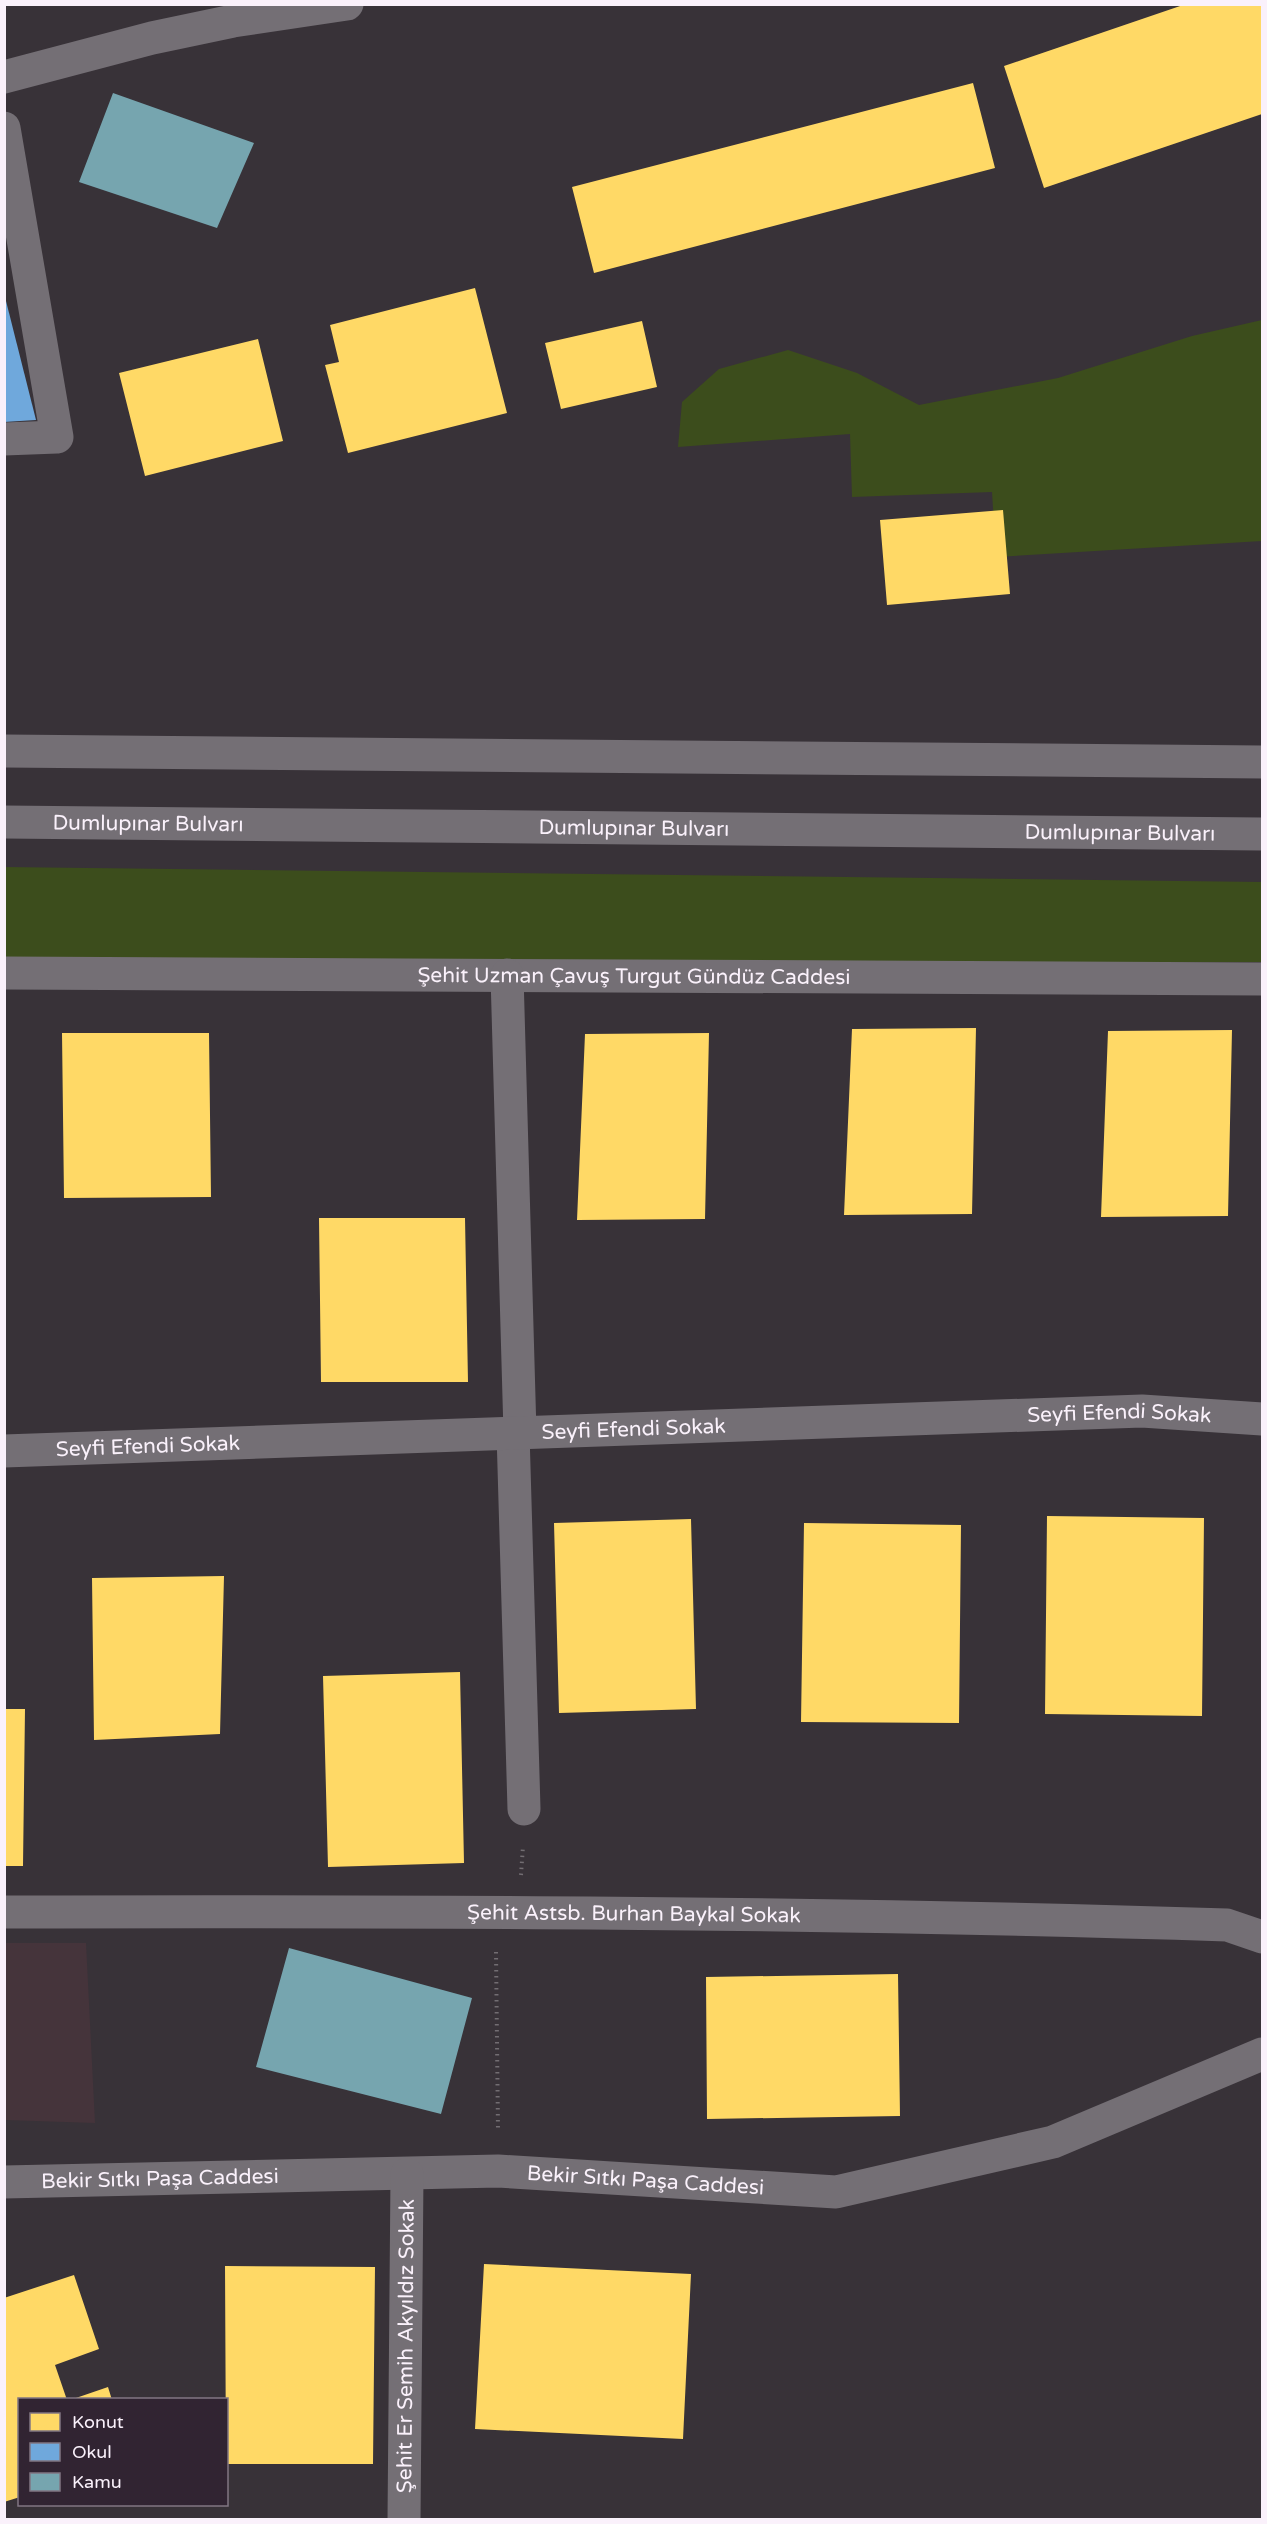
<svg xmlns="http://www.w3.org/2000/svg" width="1267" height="2524" font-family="'Varela Round',sans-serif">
<rect width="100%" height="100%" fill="#383238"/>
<!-- education -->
<path fill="#45343b" d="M5,1943H86L95,2123L5,2120Z"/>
<!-- green -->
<path fill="#3c4d1c" d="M1262,320V541L996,557L992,492L852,497L850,434L678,447L682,402L719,369L788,350L857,373L919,405L1058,378L1192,336Z
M4,867L1262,882V962L5,966Z"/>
<!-- homes -->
<path fill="#ffd966" d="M1186,4H1262V114L1044,188L1004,66Z
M973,83L995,168L594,273L572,187Z
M475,288L507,413L348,453L325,365L339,362L330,325Z
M642,321L657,387L561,409L545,343Z
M258,339L283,441L145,476L119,373Z
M1003,510L1010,594L887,605L880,520Z
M976,1028L972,1214L844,1215L852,1029Z
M1232,1030L1228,1216L1101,1217L1108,1031Z
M62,1033H209L211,1197L64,1198Z
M709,1033L705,1219L577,1220L585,1034Z
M319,1218H465L468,1382H321Z
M1047,1516L1204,1518L1202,1716L1045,1714Z
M691,1519L696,1709L559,1713L554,1523Z
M804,1523L961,1525L959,1723L801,1722Z
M224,1576L220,1734L94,1740L92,1578Z
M460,1672L464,1863L328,1867L323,1676Z
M5,1709H25L23,1866H5Z
M898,1974L900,2116L707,2119L706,1977Z
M484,2264L691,2274L683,2439L475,2429Z
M225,2266L375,2267L373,2464H226Z
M74,2275L99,2349L55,2365L67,2400H20V2497L4,2502V2298Z
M108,2387L112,2400H73V2399Z"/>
<!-- schools -->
<path fill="#6fa8dc" d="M4,297H5L36,420L4,422Z"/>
<!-- public -->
<path fill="#76a5af" d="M113,93L254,143L217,228L79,182Z
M289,1948L472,1998L441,2114L256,2067Z"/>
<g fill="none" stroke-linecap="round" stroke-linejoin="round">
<!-- path -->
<path stroke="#726d72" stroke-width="4" stroke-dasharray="1.5 4.5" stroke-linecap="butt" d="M521,1875L523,1846
M496,1952L498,2131"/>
<!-- minor -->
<g stroke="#746f75" stroke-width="33">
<path d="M4,77L152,38L233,21L347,4"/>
<path d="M4,128L57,437L4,439"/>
<path id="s1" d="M4,973L1262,979"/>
<path d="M507,975L520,1433"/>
<path d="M513,1433L524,1809"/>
<path id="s2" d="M4,1451L1142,1411L1262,1419"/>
<path id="s3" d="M4,1912C412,1911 819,1912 1227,1925L1262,1937"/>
<path id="s4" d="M4,2182L498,2171L836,2192L1053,2142L1262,2054"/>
<path id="s5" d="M404,2520L407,2174"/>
</g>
<!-- secondary -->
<g stroke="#746f75" stroke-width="33">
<path d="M4,751L1262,762"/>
<path id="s6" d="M4,822L1262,834"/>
</g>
</g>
<g text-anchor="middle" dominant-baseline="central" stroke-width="6" stroke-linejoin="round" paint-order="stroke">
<!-- street labels -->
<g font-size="21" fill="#faf1fb" stroke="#312432">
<text stroke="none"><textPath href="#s6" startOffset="144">Dumlupınar Bulvarı</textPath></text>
<text stroke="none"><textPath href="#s6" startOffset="630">Dumlupınar Bulvarı</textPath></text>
<text stroke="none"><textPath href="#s6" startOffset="1116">Dumlupınar Bulvarı</textPath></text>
<text stroke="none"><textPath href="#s1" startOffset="630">Şehit Uzman Çavuş Turgut Gündüz Caddesi</textPath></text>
<text stroke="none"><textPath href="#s2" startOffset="1116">Seyfi Efendi Sokak</textPath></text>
<text stroke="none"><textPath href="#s2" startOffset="630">Seyfi Efendi Sokak</textPath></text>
<text stroke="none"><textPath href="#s2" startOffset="144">Seyfi Efendi Sokak</textPath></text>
<text stroke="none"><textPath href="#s3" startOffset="630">Şehit Astsb. Burhan Baykal Sokak</textPath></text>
<text stroke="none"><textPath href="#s4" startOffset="156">Bekir Sıtkı Paşa Caddesi</textPath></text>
<text stroke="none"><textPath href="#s4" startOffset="642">Bekir Sıtkı Paşa Caddesi</textPath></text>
<text stroke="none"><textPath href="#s5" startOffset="174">Şehit Er Semih Akyıldız Sokak</textPath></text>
</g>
</g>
<!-- border -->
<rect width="1267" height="2524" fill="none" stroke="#faf1fb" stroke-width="12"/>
<!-- legend -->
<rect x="18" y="2398" width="210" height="108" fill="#312432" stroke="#817682" stroke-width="1.5"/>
<rect x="30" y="2413" width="30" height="18" fill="#ffd966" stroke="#817682" stroke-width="1.5"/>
<text x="72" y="2428" font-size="18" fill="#faf1fb">Konut</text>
<rect x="30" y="2443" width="30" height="18" fill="#6fa8dc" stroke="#817682" stroke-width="1.5"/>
<text x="72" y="2458" font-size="18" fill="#faf1fb">Okul</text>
<rect x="30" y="2473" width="30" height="18" fill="#76a5af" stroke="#817682" stroke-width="1.5"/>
<text x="72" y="2488" font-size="18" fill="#faf1fb">Kamu</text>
</svg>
